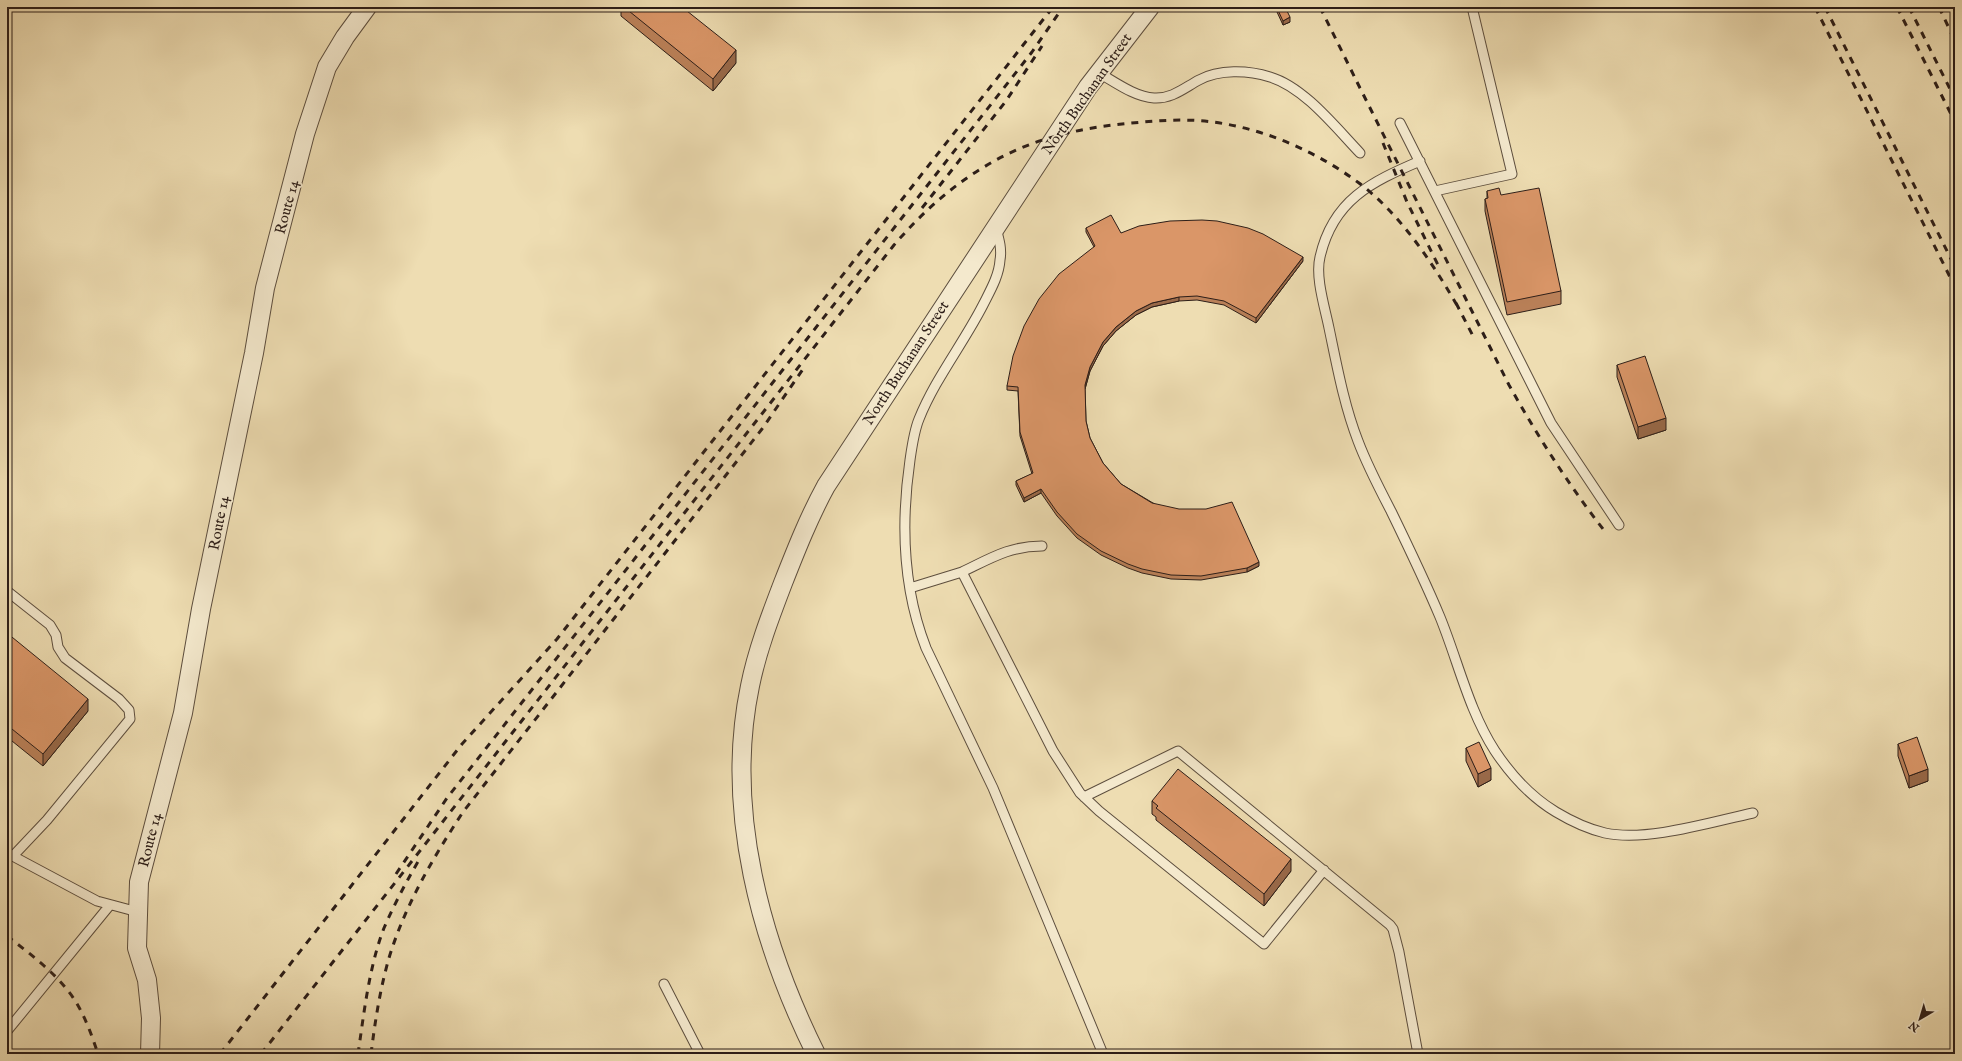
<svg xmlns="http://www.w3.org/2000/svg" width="1962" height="1061" font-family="'IM FELL English',serif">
<rect width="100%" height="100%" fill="#eeddb2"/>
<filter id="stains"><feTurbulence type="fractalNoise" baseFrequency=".005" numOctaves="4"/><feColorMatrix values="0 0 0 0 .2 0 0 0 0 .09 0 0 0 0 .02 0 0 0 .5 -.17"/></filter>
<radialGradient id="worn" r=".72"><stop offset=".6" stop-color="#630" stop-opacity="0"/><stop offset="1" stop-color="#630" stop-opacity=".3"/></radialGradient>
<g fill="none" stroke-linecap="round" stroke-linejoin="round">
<!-- service casing -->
<g stroke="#5d4e3e" stroke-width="11">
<path id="service" d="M1099,73C1115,82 1135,97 1154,98C1172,99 1184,88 1199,80C1219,69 1248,70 1270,77C1304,87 1336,128 1360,153
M1400,123L1551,423L1619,525
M1420,161C1371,182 1333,200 1320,257C1315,277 1325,308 1329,328C1337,366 1344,405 1358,441C1367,465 1379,488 1391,511C1408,546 1425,581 1440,617C1458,661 1469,711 1495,751C1511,775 1531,797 1556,812C1571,821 1588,829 1605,833C1647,842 1711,822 1753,813
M1435,191L1512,174L1472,7
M996,228C999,239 1002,249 1000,260C999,276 990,291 983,305C963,344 935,379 919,419C914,431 912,446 910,460C901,522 903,589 926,648L993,788L1103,1054
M962,572C991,558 1010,546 1042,546
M910,588L962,572L1053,751L1080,793L1099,811L1264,944L1324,870
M7,591L50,625L56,635L58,647L65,658L119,699L129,710L130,719L47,820L13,856
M1084,797L1178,751L1390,925L1393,929L1399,952L1418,1054
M7,853L97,901L138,912
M664,984L700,1054
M7,1031L110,905"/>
</g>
<!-- minor casing -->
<g stroke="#5d4e3e" stroke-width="20">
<path id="minor" d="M150,1054L151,1018L147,980L137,948L139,882L183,713L201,609L254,353L265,288L305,134L327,67L345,37L367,7
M816,1054C761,943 724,810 750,686C757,651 770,617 783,583C796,550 809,517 826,486L1088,87L1150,7"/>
</g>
<!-- service -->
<use href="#service" stroke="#f4e9cd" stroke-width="9"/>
<!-- minor -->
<use href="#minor" stroke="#f4e9cd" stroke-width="18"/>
<!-- rail -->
<path stroke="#2d1e18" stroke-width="3" stroke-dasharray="7 7" stroke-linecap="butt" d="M1320,7L1360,88
M1815,7L1955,287
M1825,7L1955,267
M1897,7L1955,122
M1909,7L1955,99
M1939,7L1955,41
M1357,82L1509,385C1537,435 1568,484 1603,529
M1383,143L1407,202L1438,265
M922,208L1006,101L1042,46
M1456,303L1473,336
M396,874L447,798L1032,52L1063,7
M7,936C29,953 52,970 69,992C83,1010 91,1033 98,1054
M220,1054L462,744L557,639L1053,7
M261,1054L894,245C921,214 949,188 984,167C1026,141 1073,129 1122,124C1152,121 1183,118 1213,122C1266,129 1317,152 1359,183C1401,215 1432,262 1458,307
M358,1054C364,1013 369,967 384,928C394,905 406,882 419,860
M371,1054C375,1022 380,989 389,958C405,905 433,858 463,812L762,429L803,369"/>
</g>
<!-- wall -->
<path fill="#bb8159" stroke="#2d1e18" d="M605,7H611L609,10Z
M621,7H682L736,63L713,91L621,16Z
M1277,8L1290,22L1283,25L1277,12Z
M1487,191L1501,195L1561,291V304L1507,315L1485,211V199H1487Z
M1086,228L1303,261L1256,323L1224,305L1197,300L1179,301L1152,307L1136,315L1116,331L1103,346L1090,371L1085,389L1086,421L1090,438L1103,463L1121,484L1259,566L1247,572L1201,580L1171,579L1142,573L1128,568L1101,555L1077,538L1057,516L1041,493L1024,502L1016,485V481L1032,474L1020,436L1018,391L1007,390V386L1094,247L1086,232Z
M1617,365L1666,430L1638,439L1617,377Z
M7,633L88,711L43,766L7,737Z
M1898,744L1928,781L1909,788L1898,756Z
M1466,748L1491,780L1478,787L1466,761Z
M1152,801L1291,871L1264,906L1156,820V817L1152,814Z"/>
<!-- shaded-wall -->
<path fill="#996949" stroke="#2d1e18" d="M1290,17V22L1283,25V21Z
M736,50V63L713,91V79Z
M1303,257V261L1256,323V318Z
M1179,297V301L1152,307L1136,315L1116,331L1103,346L1090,371L1085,389V385L1090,367L1103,342L1116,327L1136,311L1152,303Z
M1666,418V430L1638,439V427Z
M1041,489V493L1024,502V498Z
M1259,562V566L1247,572V568Z
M88,699V711L43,766V754Z
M1491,768V780L1478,787V774Z
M1928,769V781L1909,788V776Z
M1291,859V871L1264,906V894Z"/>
<!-- building -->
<path fill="#da9668" stroke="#2d1e18" d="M624,7H682L736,50L713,79Z
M1279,7H1285L1290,17L1283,21L1277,8Z
M1499,188L1501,195L1539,188L1561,291L1507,302L1485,199L1488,198L1487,191Z
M1111,215L1121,233L1139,226L1170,221L1202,220L1217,221L1248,228L1263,234L1303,257L1256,318L1224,301L1197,296L1179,297L1152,303L1136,311L1116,327L1103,342L1090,367L1085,385L1086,421L1090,438L1103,463L1121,484L1152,503L1179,509H1206L1232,502L1259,562L1247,568L1201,576L1171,575L1142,569L1128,564L1101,551L1077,534L1057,512L1041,489L1024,498L1016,481L1033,473L1020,432L1018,387L1007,386L1013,356L1024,326L1039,299L1059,274L1095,246L1086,228Z
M1645,356L1666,418L1638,427L1617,365Z
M7,633L88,699L43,754L7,725Z
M1917,737L1928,769L1909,776L1898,744Z
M1479,742L1491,768L1478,774L1466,748Z
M1178,769L1291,859L1264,894L1156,808L1158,806L1152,801Z"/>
<g text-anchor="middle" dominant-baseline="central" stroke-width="3.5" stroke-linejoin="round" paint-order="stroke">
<!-- street labels -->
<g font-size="15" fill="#2d1e18" stroke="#f4e9cd">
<text transform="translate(1087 94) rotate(-55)">North Buchanan Street</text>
<text transform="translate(287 207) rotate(-75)">Route 14</text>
<text transform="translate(906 363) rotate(-57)">North Buchanan Street</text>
<text transform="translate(219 523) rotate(-79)">Route 14</text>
<text transform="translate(150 840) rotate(-76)">Route 14</text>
</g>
</g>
<!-- margin -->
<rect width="1962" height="1061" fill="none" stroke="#eeddb2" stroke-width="24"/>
<rect x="8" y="8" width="1946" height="1045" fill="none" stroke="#2d1e18" stroke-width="2"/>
<rect x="12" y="12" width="1938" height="1037" fill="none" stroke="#2d1e18"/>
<!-- north arrow -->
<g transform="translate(1920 1019) rotate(218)" stroke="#f4e9cd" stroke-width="3" paint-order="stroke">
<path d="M0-3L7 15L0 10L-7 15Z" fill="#2d1e18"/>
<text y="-6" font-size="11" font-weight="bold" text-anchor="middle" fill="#2d1e18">N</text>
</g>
<rect width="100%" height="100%" filter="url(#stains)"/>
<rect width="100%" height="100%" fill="url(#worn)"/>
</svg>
